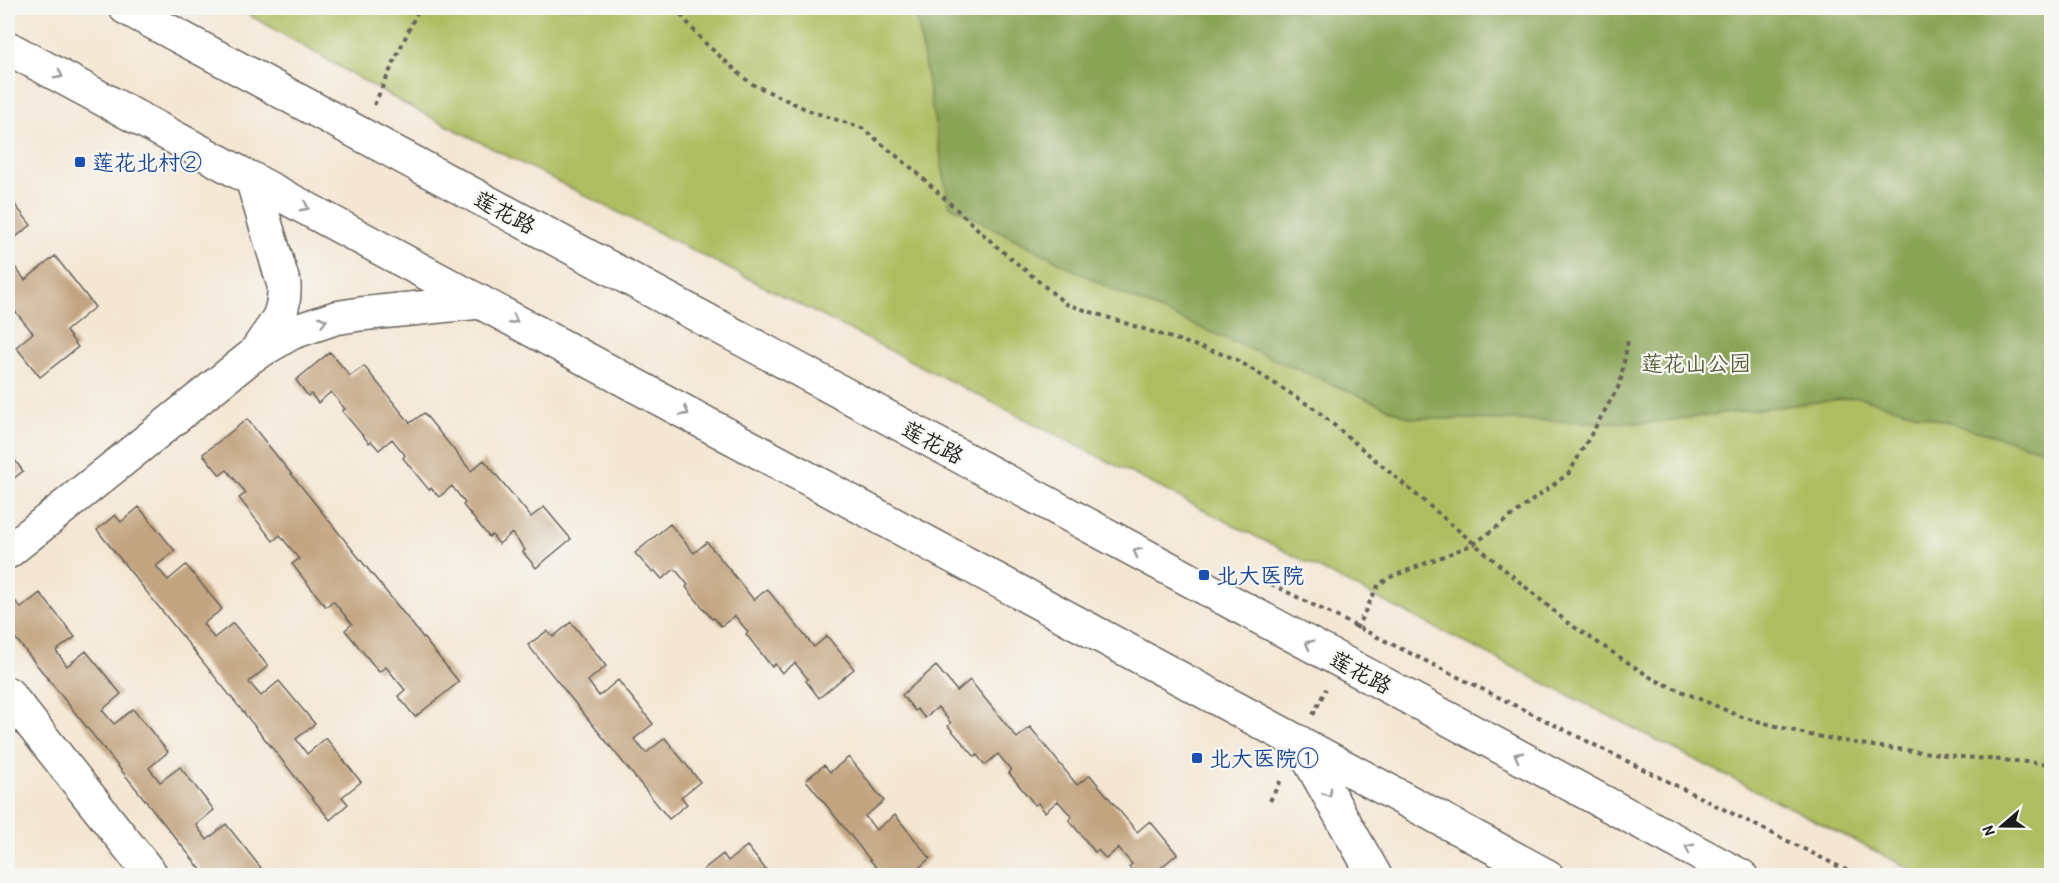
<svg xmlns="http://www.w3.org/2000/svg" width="2059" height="883" font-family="'Patrick Hand','LXGW WenKai TC',sans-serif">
<rect width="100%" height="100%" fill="#f6f6f2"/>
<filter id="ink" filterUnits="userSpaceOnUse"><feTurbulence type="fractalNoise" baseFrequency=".0167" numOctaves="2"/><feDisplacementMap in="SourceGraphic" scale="12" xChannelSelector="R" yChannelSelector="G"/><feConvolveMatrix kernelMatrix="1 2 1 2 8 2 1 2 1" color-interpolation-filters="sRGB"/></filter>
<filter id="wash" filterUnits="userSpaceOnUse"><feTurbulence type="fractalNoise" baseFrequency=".008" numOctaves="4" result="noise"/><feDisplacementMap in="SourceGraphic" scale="24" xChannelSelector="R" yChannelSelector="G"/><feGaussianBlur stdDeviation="1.35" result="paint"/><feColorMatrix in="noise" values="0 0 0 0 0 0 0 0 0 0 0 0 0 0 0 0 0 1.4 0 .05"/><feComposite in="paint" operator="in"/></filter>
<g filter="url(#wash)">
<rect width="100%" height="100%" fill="#f4e6d3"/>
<!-- green -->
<path fill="#aebd60" stroke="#656c3e" stroke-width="1.5" d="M237,8H2051V875H1922L399,101Z"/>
<!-- forest -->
<path fill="#8aa456" stroke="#536039" stroke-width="1.5" d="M915,8H2051V452L1858,397L1647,423L1411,418L1117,292L949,205Z"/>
<g id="blocks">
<!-- building -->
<path fill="#c3a480" d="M8,196L31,225L8,243Z
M55,256L95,307L66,331L78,347L40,377L16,347L33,333L15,311L8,317V258L25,280Z
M330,352L350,376L364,366L410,423L424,413L471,471L484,460L531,517L544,507L571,539L536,568L523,552L525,550L512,533L499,544L492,535L489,537L463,505L465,503L452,486L439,497L431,488L429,490L403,458L405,455L392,439L379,450L371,441L369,443L342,411L345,409L331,392L318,403L311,394L308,396L296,380Z
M247,419L459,682L415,717L398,696L405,690L386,667L379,672L345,630L352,624L333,601L326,607L292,564L299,559L280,535L273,541L239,498L246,493L227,470L220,475L203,454Z
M8,451L23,471L8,483Z
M139,507L175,551L156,566L168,580L186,565L222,609L203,624L214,638L233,623L268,666L249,682L261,696L279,681L315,724L296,739L307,754L326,738L361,782L342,797L348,804L330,820L97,530L115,515L121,522Z
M670,524L694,553L707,542L754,600L767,589L814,647L827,636L854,669L819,698L806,681L808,679L795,663L782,673L775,664L772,667L746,634L748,632L735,616L721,626L714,618L712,619L686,587L688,585L675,569L662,579L654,570L652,572L635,553Z
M40,593L75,637L56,651L67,666L86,651L121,694L102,710L114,724L133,709L168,752L149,768L160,782L180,767L214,810L196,825L207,840L226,824L261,868L252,876H206L8,629V607L15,601L21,608Z
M571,622L606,666L588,681L599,696L618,680L653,724L634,739L646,753L665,738L700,782L681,797L687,804L669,819L528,645L547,631L553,637Z
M936,666L957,691L970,680L1017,738L1030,727L1077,785L1090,775L1137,832L1150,821L1177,854L1151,876H1136L1129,867L1132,864L1118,848L1106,859L1098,850L1095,852L1069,820L1072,817L1058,801L1045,812L1038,803L1035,805L1009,773L1011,770L998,754L985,765L977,755L975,757L948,726L951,723L938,707L925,718L917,709L915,711L902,695Z
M849,757L884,801L865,816L876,830L895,815L930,858L912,874L913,876H883L806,780L824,765L830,772Z
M747,846L771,876H709L704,869L723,854L728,861Z"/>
</g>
</g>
<g filter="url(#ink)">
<use href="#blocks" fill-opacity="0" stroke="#68635c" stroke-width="1.5"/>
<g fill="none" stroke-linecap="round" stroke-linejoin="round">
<!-- minor casing -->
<g stroke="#68635c" stroke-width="36">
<path id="minor" d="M252,179L284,285C285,318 274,324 257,350
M8,552L252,356L291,333L335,318L360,314L480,302
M8,694L152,876"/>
</g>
<!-- major casing -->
<g stroke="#68635c" stroke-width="36">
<path id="major" d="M126,8L1741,876
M8,48L1547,876
M1299,742L1375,876"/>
</g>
<!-- path -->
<path stroke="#68635c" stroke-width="4" stroke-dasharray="4.5 4.5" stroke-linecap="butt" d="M675,8L703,41L750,83L810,111L862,128L914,170L996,246L1066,304L1234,358L1315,409L1568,623L1653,679L1742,717L1810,735L1873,746L1963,757L2052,764
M374,105L419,8
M1271,584L1858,876
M1356,629L1379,584L1391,577L1474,544L1569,473L1620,384L1628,340
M1313,715L1326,689
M1270,801L1282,778"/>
<!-- minor -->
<use href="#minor" stroke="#fff" stroke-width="33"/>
<!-- major -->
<use href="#major" stroke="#fff" stroke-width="33"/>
</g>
<!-- one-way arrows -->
<defs><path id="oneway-chevron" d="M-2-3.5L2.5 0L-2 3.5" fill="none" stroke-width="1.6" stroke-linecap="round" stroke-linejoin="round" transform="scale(1.5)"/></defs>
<g stroke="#999">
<use href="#oneway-chevron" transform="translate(59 75) rotate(28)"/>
<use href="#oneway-chevron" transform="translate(305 207) rotate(28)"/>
<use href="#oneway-chevron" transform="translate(514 320) rotate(28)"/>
<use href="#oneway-chevron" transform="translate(323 321) rotate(-15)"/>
<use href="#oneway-chevron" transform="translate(685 412) rotate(28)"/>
<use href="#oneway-chevron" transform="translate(1137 552) rotate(-152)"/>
<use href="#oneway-chevron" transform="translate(1309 644) rotate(-152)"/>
<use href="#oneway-chevron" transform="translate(1518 756) rotate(-152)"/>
<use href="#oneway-chevron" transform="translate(1328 793) rotate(60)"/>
<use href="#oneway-chevron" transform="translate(1689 848) rotate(-152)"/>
</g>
</g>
<!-- markers -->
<g fill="#1a4fb4" stroke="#f6f6f2" stroke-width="2">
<rect x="74" y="156" width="12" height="12" rx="3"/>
<rect x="1198" y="569" width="12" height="12" rx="3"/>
<rect x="1191" y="752" width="12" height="12" rx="3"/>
</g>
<g text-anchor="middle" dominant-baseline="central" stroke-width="4.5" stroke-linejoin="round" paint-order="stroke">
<!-- transit labels -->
<g font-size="22" fill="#164399" stroke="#f6f6f2" text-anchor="start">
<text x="92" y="162">莲花北村②</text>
<text x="1216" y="575">北大医院</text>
<text x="1209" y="758">北大医院①</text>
</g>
<!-- street labels -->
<g font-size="22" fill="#1c1c1c" stroke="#f6f6f2">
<text transform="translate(505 212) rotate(28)">莲花路</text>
<text transform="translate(933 442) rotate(28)">莲花路</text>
<text transform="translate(1361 672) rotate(28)">莲花路</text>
</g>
<!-- park labels -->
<g font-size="22" fill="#565c37" stroke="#f6f6f2">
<text x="1696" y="363">莲花山公园</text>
</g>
</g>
<!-- margin -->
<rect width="2059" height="883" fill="none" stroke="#f6f6f2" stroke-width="30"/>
<!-- north arrow -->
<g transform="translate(2002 826) rotate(250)" stroke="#f6f6f2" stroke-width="4.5" paint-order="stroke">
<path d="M0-4.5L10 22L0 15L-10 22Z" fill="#1c1c1c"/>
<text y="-9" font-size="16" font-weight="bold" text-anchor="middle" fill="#1c1c1c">N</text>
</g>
</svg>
